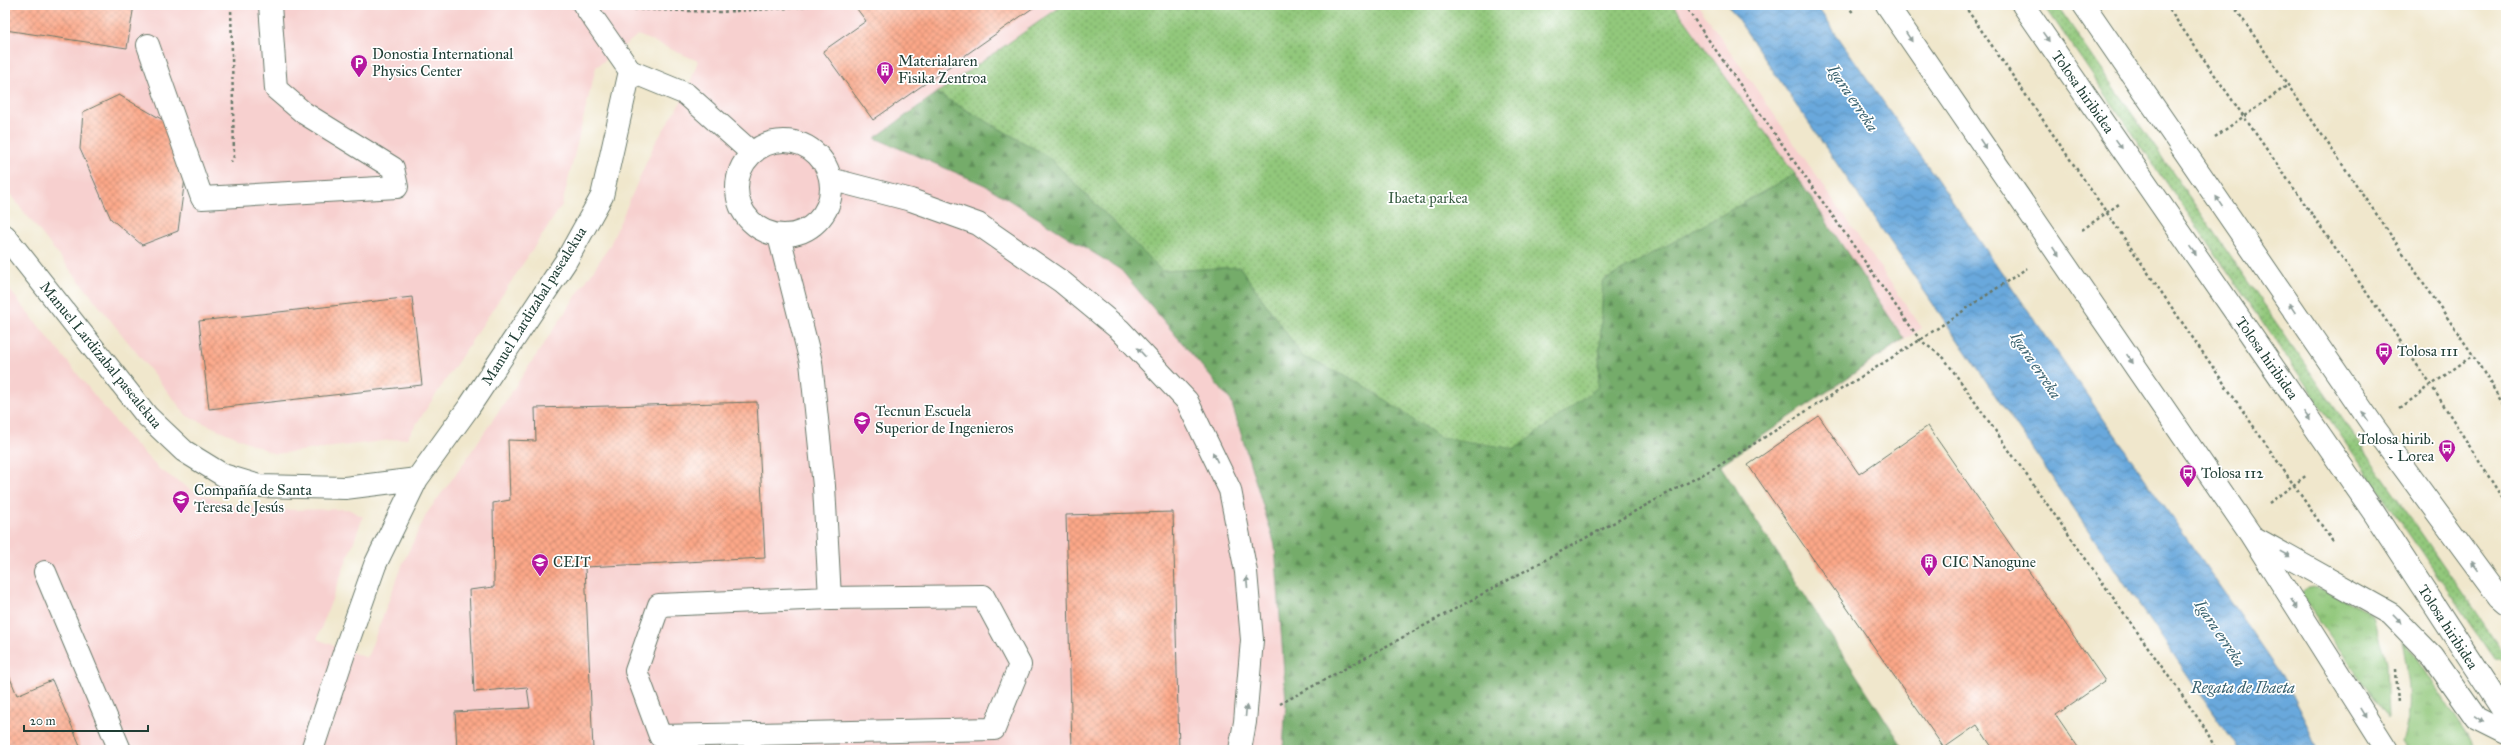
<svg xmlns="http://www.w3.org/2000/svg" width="2511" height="755" font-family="'IM FELL Great Primer',serif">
<defs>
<pattern id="grass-tufts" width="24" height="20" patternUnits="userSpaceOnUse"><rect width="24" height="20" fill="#92c87b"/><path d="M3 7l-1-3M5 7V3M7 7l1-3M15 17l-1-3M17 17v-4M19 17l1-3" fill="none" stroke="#77a466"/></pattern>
<pattern id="forest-firs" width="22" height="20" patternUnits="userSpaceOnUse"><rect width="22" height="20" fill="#75ac6b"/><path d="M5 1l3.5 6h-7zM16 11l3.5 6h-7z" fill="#5f8d59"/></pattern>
<pattern id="park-dots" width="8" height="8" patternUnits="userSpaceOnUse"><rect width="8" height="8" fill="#92c87b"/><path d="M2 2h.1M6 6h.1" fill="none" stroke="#77a466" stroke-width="1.8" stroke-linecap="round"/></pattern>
<pattern id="water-waves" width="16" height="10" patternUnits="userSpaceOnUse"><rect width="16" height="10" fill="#69a8dc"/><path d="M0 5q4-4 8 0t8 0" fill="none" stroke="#568ab3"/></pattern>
<pattern id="building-cross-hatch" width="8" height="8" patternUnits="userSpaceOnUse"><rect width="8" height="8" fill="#fca788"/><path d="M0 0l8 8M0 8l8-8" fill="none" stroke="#cb8970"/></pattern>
</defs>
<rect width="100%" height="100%" fill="#fff"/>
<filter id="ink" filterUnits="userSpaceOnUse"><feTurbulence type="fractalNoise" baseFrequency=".025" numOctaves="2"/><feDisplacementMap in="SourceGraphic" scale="8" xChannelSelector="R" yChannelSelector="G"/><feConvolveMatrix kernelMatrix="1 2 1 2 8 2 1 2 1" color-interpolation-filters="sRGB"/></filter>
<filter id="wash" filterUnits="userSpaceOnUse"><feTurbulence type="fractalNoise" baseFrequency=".012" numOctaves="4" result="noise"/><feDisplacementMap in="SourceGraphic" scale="16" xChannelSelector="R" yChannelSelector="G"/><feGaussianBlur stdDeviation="0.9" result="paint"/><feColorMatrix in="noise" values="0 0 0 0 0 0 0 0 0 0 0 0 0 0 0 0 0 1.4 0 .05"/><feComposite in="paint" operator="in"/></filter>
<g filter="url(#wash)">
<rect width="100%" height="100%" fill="#f0e7cc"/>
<!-- built -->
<path fill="#f7d0cf" d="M5,5H1698L1922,328L1720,465L1286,701L1283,750H5V284L128,437L159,469L193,491L233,505L278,510L348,509L363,517L317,639L367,658L403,563L427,513L459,470L609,247L654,145L686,94L698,61L638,35L596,67L562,205L407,438L275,454L187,416L5,188Z"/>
<!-- grass -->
<path fill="url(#grass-tufts)" stroke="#588258" d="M2313,587L2343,598L2373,616L2386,663L2388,719L2301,594L2304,589Z
M2402,640L2417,658L2476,750H2408L2402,741C2415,707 2408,675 2402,640Z"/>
<!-- forest -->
<path fill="url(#forest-firs)" stroke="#4a7450" d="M937,93L1049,157L1162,271L1240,267L1303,357L1360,383L1440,437L1598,387L1603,281L1795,174L1904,339L1720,465L1905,750H1283L1286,701L1275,545L1231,401L1121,270L985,185L875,138Z"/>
<!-- park -->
<path fill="url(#park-dots)" stroke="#588258" d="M1063,5H1674L1795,174L1603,281L1598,387L1515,449L1440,437L1360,383L1303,357L1240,267L1162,271L1049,157L937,93Z
M2044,5H2057L2506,656V660L2495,659Z"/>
<!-- water -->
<path fill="url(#water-waves)" stroke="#447288" d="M1728,5H1816L2282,676L2309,729L2317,750H2239Z"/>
<g id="blocks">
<!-- building -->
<path fill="url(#building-cross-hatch)" d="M5,5H134L127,48L5,30Z
M854,5H1037L873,120L823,51L866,21Z
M119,95L163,120L185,178L178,231L142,245L111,219L80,149L83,112Z
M412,297L422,385L209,409L199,321Z
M757,402L765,558L585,567L593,750H457L455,712L530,708L527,687L474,692L469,590L494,587L493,503L510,500L508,440L536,441L535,408Z
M1819,416L1859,474L1928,426L2105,681L2056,715L2080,750H1994L1977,725L1944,748L1748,465Z
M1173,512L1179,750H1072L1066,515Z
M5,666L17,695L52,680L82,750H5Z"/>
</g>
</g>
<g filter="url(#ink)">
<use href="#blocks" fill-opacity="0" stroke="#687869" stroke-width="1"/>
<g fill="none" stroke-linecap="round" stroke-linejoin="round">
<!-- service casing -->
<g stroke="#687869" stroke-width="24">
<path id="service" d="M148,45L202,198L397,187L393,168L304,113L276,89L270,5
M630,71L686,94L752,153
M737 188a47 47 0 1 1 94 0a47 47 0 1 1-94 0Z
M830,179L911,200L978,224L1062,282L1120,330L1187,401L1230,490L1246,572L1252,640L1245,722L1240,750
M779,236L811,362L824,486L830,598
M45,572L120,750
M983,596L1020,665L994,729L660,736L636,671L659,605L830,598Z
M312,750L345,650"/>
</g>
<!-- minor casing -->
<g stroke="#687869" stroke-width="24">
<path id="minor" d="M1887,5L2251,535L2387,750
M5,236L147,416L184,451L223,475L259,486L345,488L417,479
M2253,537L2391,614L2433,657L2476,718L2506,733
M345,650L375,565L417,479L469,407L566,261L602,196L630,71L584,5"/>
</g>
<!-- secondary casing -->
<g stroke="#687869" stroke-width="24">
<path id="secondary" d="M2023,5L2374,513L2506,715
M2084,5L2374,427L2499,597L2506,603"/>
</g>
<!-- path -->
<path stroke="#687869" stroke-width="2.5" stroke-dasharray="3 3" stroke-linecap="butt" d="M231,5L234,156L231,162
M1684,5L1920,340L1944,358L2205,728L2216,750
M1847,5L1854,14
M1964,5L2333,542
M2166,5L2431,385L2506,504
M2233,5L2473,355L2506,409
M628,9L719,12L805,7L811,5
M2215,137L2288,85
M2082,230L2119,204
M2400,408L2473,355
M2269,503L2307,475
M2396,669L2398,704
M1280,704L1720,465L1920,340L2027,268"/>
<!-- service -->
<use href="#service" stroke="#fff" stroke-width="22"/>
<!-- minor -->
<use href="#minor" stroke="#fff" stroke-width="22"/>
<!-- secondary -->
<use href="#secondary" stroke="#fff" stroke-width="22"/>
</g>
<!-- one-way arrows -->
<defs><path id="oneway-solid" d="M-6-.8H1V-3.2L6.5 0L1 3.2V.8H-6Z"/></defs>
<g fill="#8f9e9a">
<use href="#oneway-solid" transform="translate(1909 37) rotate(56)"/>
<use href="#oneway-solid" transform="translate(2046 37) rotate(55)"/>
<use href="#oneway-solid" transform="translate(1983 144) rotate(56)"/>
<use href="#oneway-solid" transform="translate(2119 144) rotate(55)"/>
<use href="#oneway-solid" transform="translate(2219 201) rotate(-124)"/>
<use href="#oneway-solid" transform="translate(2193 251) rotate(55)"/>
<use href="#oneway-solid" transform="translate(2056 252) rotate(56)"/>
<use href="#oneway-solid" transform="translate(2292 308) rotate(-124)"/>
<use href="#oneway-solid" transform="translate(1141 352) rotate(-133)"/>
<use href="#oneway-solid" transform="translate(2130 359) rotate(55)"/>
<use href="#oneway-solid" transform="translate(2307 416) rotate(55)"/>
<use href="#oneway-solid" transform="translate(2365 416) rotate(-124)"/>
<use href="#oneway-solid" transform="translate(1215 457) rotate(-116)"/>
<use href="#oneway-solid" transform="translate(2285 554) rotate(29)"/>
<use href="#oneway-solid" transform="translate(2475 566) rotate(-126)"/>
<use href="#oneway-solid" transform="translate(1247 582) rotate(-95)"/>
<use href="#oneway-solid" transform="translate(2294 604) rotate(58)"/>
<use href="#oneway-solid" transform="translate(2397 619) rotate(46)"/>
<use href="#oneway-solid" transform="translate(1246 711) rotate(-85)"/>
<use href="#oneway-solid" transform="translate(2363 713) rotate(58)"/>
<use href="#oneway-solid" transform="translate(2479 719) rotate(34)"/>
</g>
</g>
<!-- icons -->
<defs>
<g id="parking-pin" transform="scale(0.9)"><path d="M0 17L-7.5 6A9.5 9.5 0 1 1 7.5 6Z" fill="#b5179e" stroke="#fff"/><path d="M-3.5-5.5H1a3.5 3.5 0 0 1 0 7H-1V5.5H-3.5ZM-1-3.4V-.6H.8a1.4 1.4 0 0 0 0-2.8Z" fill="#fff"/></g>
<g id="building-pin" transform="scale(0.9)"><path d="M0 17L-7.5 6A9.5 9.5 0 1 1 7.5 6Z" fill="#b5179e" stroke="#fff"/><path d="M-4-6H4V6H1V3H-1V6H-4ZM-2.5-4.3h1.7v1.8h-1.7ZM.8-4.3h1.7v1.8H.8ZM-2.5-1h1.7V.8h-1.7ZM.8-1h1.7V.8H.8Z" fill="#fff"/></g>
<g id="bus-pin" transform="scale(0.9)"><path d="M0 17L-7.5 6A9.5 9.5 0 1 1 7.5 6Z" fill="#b5179e" stroke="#fff"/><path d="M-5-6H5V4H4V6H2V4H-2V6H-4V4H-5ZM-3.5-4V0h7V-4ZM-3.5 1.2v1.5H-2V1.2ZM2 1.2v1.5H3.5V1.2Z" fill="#fff"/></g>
<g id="university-pin" transform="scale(0.9)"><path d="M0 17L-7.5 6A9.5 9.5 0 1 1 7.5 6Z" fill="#b5179e" stroke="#fff"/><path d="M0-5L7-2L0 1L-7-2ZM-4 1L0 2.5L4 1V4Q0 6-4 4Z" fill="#fff"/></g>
<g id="school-pin" transform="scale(0.9)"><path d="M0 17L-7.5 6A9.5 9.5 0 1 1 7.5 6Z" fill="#b5179e" stroke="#fff"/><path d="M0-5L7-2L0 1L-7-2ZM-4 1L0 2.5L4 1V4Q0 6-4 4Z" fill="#fff"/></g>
</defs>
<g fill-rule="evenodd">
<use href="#parking-pin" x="359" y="63"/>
<use href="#building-pin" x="885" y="70"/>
<use href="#bus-pin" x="2384" y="351"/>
<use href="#university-pin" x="862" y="420"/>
<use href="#bus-pin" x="2447" y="448"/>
<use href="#bus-pin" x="2188" y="473"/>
<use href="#school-pin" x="181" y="499"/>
<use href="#university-pin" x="540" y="562"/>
<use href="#building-pin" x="1929" y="562"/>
</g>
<g text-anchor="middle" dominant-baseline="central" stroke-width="3.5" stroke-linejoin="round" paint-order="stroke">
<!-- poi labels -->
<g font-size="15" fill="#1f3d34" stroke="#fff" text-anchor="start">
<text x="372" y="54">Donostia International<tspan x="372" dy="17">Physics Center</tspan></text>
<text x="898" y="61">Materialaren<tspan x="898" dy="17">Fisika Zentroa</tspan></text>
<text x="2397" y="351">Tolosa 111</text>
<text x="875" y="411">Tecnun Escuela<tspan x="875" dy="17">Superior de Ingenieros</tspan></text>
<text x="2434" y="439" text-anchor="end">Tolosa hirib.<tspan x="2434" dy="17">- Lorea</tspan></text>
<text x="2201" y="473">Tolosa 112</text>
<text x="194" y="490">Compañía de Santa<tspan x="194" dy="17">Teresa de Jesús</tspan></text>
<text x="553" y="562">CEIT</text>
<text x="1942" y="562">CIC Nanogune</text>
</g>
<!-- street labels -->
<g font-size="15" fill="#1f3d34" stroke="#fff">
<text transform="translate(2083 92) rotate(55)">Tolosa hiribidea</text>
<text transform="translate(534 306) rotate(-58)">Manuel Lardizabal pasealekua</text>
<text transform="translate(101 355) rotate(51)">Manuel Lardizabal pasealekua</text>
<text transform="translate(2267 358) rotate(55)">Tolosa hiribidea</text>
<text transform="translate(2448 627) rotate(57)">Tolosa hiribidea</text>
</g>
<!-- park labels -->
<g font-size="15" fill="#3c6046" stroke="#fff">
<text x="1428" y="198">Ibaeta parkea</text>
</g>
<!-- water labels -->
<g font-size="16" font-style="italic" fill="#39626f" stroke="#fff">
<text transform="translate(1853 98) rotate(56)">Igara erreka</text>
<text transform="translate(2036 365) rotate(56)">Igara erreka</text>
<text transform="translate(2220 633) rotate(56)">Igara erreka</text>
<text x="2243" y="687">Regata de Ibaeta</text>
</g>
</g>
<!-- margin -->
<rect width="2511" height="755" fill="none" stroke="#fff" stroke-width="20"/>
<!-- scale -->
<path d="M24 725v6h124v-6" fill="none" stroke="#1f3d34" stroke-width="2"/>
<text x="30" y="725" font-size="12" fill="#1f3d34" stroke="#ffffff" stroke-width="3" paint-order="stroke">20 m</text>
</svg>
